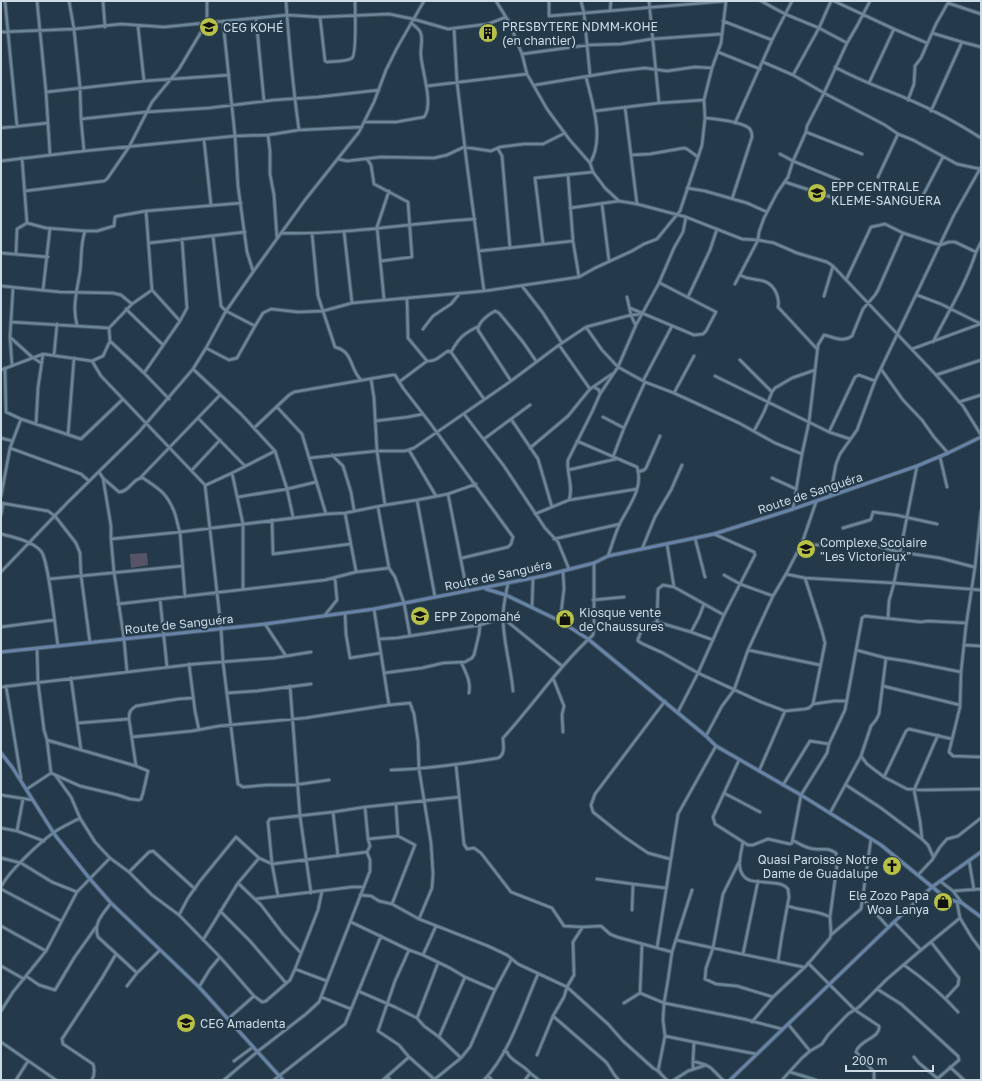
<svg xmlns="http://www.w3.org/2000/svg" width="982" height="1081" font-family="'Golos Text',sans-serif">
<rect width="100%" height="100%" fill="#243a4b"/>
<!-- green -->
<path fill="#575467" d="M147,553L148,565L131,568L130,554Z"/>
<g fill="none" stroke-linecap="round" stroke-linejoin="round">
<!-- street casing -->
<g stroke="#455967" stroke-width="4.5">
<path id="street" d="M5,1L17,126
M37,1L46,92L50,155
M69,1L74,29L80,87L81,119L84,151
M103,1L105,27
M286,1C289,44 293,87 299,130
M496,1L509,22L522,54L527,74L547,109L569,139L590,163L593,172L605,188L619,201L637,204L686,217L742,239L758,240L774,243L797,253L827,262L833,266L936,375L963,406L981,435
M581,1L584,13L590,75
M649,1L659,103
M761,1L785,14L819,28L847,43
M834,1L894,29L869,83
M948,3L981,14
M610,11L611,1
M320,17L325,61L327,62C333,61 347,62 352,58C357,54 355,10 355,1
M256,18L264,101
M223,21L235,136L238,186L247,252L253,271
M723,21L772,40
M138,26L144,81
M454,28L457,82L467,165L484,291
M894,29L927,43
M1,32L74,29L121,24L164,27L287,15L320,17L389,14L413,19L448,29L488,24L506,17
M932,33L962,42
M718,52L760,69
M522,54L588,45L621,44L652,39L722,34
M763,62L793,75L824,93L885,125L898,134L913,140L957,164L980,169L981,171
M835,67C858,80 884,89 908,99C933,110 958,123 981,138
M793,75L819,28L831,1
M586,77C592,102 605,139 590,163
M535,85L619,71L645,68L667,71L695,67L712,68
M427,86L527,74
M46,92L144,81L229,75
M908,100L914,84L915,66L921,58L936,24L949,1
M625,107L637,204
M595,111L659,103L704,100
M931,111L962,42L981,47
M705,118C717,119 739,121 749,128C752,131 752,134 752,137L732,199
M81,119L146,112L209,108L274,100L318,97L379,90
M365,122H396L424,117C434,105 422,71 421,56C420,49 423,41 421,34C420,29 415,26 411,23
M735,123L772,40L792,1
M1,128L48,123
M806,132L862,154
M268,135L270,151V174L274,195L277,238
M204,140L211,205
M498,149L502,156L510,248
M631,155L650,154L684,148L687,149L698,157
M22,158L27,223L46,228L85,231H97L114,226L115,217L118,216L146,211L241,203
M338,159L347,161L381,157L434,158L447,155L464,147L491,151L500,147L524,144H543L565,133
M367,159L371,165L374,184L408,202L412,257L381,261
M1,161L84,151L235,136L268,135L299,130L362,127
M568,175L573,241L579,277
M878,177L898,134
M839,180L793,161L806,132L807,126L824,93L847,43L857,26L870,1
M785,182L837,199
M687,188L705,191L747,203L767,212
M25,191L104,181L107,179L129,147L152,102L179,69L207,22V1
M602,204L609,261
M918,205L943,157
M570,208L619,201
M146,211L152,290L132,304L109,328L110,341L144,373L169,399
M344,231L352,303
M281,233C346,235 410,223 475,219
M312,233L318,296L335,347C354,352 349,368 361,380
M213,236L221,306L226,311L255,326L263,313L271,309L298,312L323,311L352,303L484,291L579,277L595,268L632,251L644,244L657,239L680,211L702,145L705,118L704,100L712,68L721,43L726,1L549,16V1
M149,243L245,232
M543,244L535,178L593,172
M479,251L573,241
M1,253L48,257
M16,254L17,229L27,223
M740,275C751,281 757,278 766,282C775,286 780,298 778,307L817,349
M846,280L871,227L885,224L903,233L940,245L949,242H955L976,252L981,242
M735,284L758,240L759,232L764,218L777,193L788,177L793,161L780,154
M1,286L60,292L113,293L121,295L132,304
M522,286L543,313L562,343
M43,290L50,228
M152,290L180,321
M917,295L941,304L981,324
M824,296L833,266
M627,297L631,315L635,324
M688,297L710,250L717,229
M407,298L408,338L427,361C436,362 441,355 448,351L451,352L484,399
M384,299L377,227L389,191
M630,308L694,335L703,334L706,331L716,312L660,283
M126,309L163,345
M11,322L109,328
M77,325C72,307 77,290 80,272C82,257 80,246 85,231
M586,327L602,350L618,367L645,382L674,393L739,423L775,443L802,454
M423,329L433,316L451,304L460,293
M11,338L32,357L41,363
M933,342C948,312 966,284 976,252
M559,345L590,389
M206,348L229,360L237,358L255,326
M912,349L980,324L981,322
M451,352C459,338 463,334 477,327
M54,355L57,324
M740,360L772,392
M92,361L101,376L205,485L221,628L223,662L238,784L243,787L267,785H294L329,780
M12,365L10,337L13,288
M5,368L6,412L21,419L81,439L123,399
M193,369L241,414L275,451L287,489L293,517
M881,369L903,400L922,420L934,437L948,453
M1,370L43,354L92,361L103,356L110,341
M144,373L180,321L187,308L182,239
M936,375L981,360
M715,376L829,432L850,439
M371,379L374,398L377,451L385,505
M511,381L478,330C478,322 489,314 495,311L499,313L523,342L536,361
M643,381L672,326
M399,382L427,361
M594,387L599,390L600,394
M674,393L694,356
M959,402L981,395
M277,407L302,434L326,514
M464,414L504,466L545,528L558,542L569,569
M603,417L624,428
M198,418L245,466
M511,419L538,459L552,507
M375,421L408,417L423,414
M36,424L38,388L43,354
M254,428L289,395L294,392L392,375H395L403,388L430,423L513,537L511,544L508,547L462,558
M754,431L764,412L772,392L775,388L792,378L815,370
M829,432L855,377L859,375L875,381
M68,435L74,358
M1,438L12,441
M484,439L530,405
M577,441L637,467C644,487 629,506 620,523C615,534 612,545 608,556
M10,448L81,474L89,481
M530,448L568,416L590,389L612,374
M409,450L436,496
M332,455L343,466L351,492L354,510
M613,457L624,428L645,382
M940,457L947,487
M309,458L377,451H405L414,448L511,381L559,345L586,327L631,315L642,314
M192,470L220,440
M568,470L616,459
M99,472L103,478L111,526V539L114,572L124,639L127,672
M638,472L644,470L646,468L660,436
M232,473L243,524V589
M141,477L220,395
M772,478L796,489
M104,479L119,492C130,492 133,477 143,478C159,489 166,492 174,511C177,518 177,525 180,532L185,597
M206,485L232,473L275,451
M448,494L467,591
M1,496L10,448L21,419
M830,496L836,464L840,454L857,430L875,381L954,215L981,167
M238,497L287,489L316,482
M417,500L435,597
M569,500C574,487 566,473 568,460L592,412L600,394L618,367L636,325L659,283L674,248L683,232L686,217
M1,503L48,511L55,516L76,543L80,553L81,575L90,643
M378,507L389,568L395,577L404,603L410,636
M793,509L802,454L809,422L818,345L824,335C834,337 843,343 852,336L863,309L875,295L878,290L903,233
M981,511L975,567L966,626L961,672L960,707L949,752L953,756L981,757
M345,513L356,571
M535,514L569,500L637,489
M1,515L3,503
M272,520L273,554L350,544
M843,528L870,520L871,519L873,512L896,515L937,524
M1,534C13,537 32,541 41,551C49,561 55,628 58,646
M695,538L705,577
M111,539L180,532L326,514L345,513L385,505L417,500L448,494L476,484
M554,539L620,524
M802,543L815,545L866,543L899,552L940,558L974,567
M667,544L674,587
M642,549L655,517L671,490L682,465
M1,572L67,503L138,433L193,369L206,348L226,311L253,272L305,200L359,132L374,102L386,70L397,48L424,1
M724,575L740,584L773,596
M805,578L894,583L981,590
M49,579L182,566
M508,583C506,594 503,606 503,617C503,642 511,666 513,691
M160,599L167,667
M593,600L624,597
M118,604L325,580L356,572L389,568
M532,607L533,578
M374,609L389,705
M345,613L346,634L350,658L381,653
M325,615L337,600L335,578
M724,615L674,587L663,585L658,589L657,622L643,627L638,639V641L643,644L663,653L698,673L761,702L785,711L805,709L809,708L813,704L825,643L822,631L805,578L786,574
M888,618L889,601L894,583L917,466
M560,621L564,589L563,571
M657,622L691,632L713,640
M265,624L286,656
M1,627L54,620
M691,632L699,617L704,604
M379,639L397,638L480,625L503,618L562,666
M964,645L981,646
M37,648L38,682L44,730L47,740L51,773
M748,650L820,665
M856,650L886,658L906,661L961,672
M461,662C466,673 471,681 469,693
M189,664L195,711L199,730
M384,673L422,668L443,663L465,662L472,658L474,655L479,634L480,625
M71,678L81,750
M553,678L564,706L562,715L563,732
M6,686L21,778L20,779
M290,686L300,816L311,893
M883,686L960,705
M1,687L195,664L274,658L311,652
M227,693L257,691L311,684
M665,701L595,794L591,805L593,812L623,836L648,853L670,859
M813,704L834,701H847
M678,712L698,673L724,615L755,555L754,552L714,534
M78,723L129,719
M706,736L722,706L734,690L748,650L773,596L786,574L802,543L816,502
M132,737L192,731L219,726L305,718L389,705L410,703L414,714L418,741L419,769L431,843L433,874L432,888L419,919
M47,740L136,766L148,771L143,793L141,799L139,800L130,799L118,795L80,786L51,773
M861,756L867,764L884,777L907,789L924,790L981,789
M739,760L713,817L715,824L748,845H753L768,839L790,844L792,843L801,795L827,753L829,744L845,710L862,618L865,616L921,622L928,621L966,623
M456,765L464,844L467,849L474,848L481,853L511,892L552,908L564,926L583,927L601,926L610,934L617,937L672,952
M136,766L129,719C129,712 130,710 136,706L178,699L193,698
M391,770C427,769 462,764 498,758C506,754 503,745 503,738C534,704 559,666 593,635L594,628V563
M759,771L785,711
M56,776L71,797L80,818L95,842L110,858L129,872L152,895L179,915L220,957L254,996
M884,777L906,731L909,729L952,739
M783,785L810,741L829,744
M846,785L881,808L922,839L928,845L933,856
M27,789L51,773
M724,793L760,812
M1,795L33,800
M396,805L398,836
M333,812L338,856
M830,813L861,756L871,726L876,720L879,714L886,658
M1,828L17,831L44,841
M17,831L23,799
M368,839L398,836L415,845L392,904
M922,839L920,821L914,790L938,735
M743,842C741,854 734,873 749,880C753,882 768,882 774,883C780,884 784,884 788,889L789,897L782,935L778,961
M1,858L21,863L52,882L77,892
M969,860L974,890
M739,862L723,894L713,948L706,968L705,979L716,984L737,986L773,997
M129,872L149,852L153,851L195,889
M918,875L932,860L940,847L947,839L958,836L981,818
M597,879L633,884L632,910
M940,881L953,891L962,903
M238,883L261,905L283,934L301,953
M633,884L666,888
M1,887C9,871 38,844 53,833C61,827 71,823 80,818
M1,889L61,921
M692,890L672,952L668,980L664,1003L663,1020L665,1036L694,1042L693,1061L706,1065
M953,891L981,889
M360,895L371,896L379,901L392,904L419,919L488,946L507,955L518,964L567,987L608,1024L623,1041L653,1068L660,1072
M278,896L272,864L268,822L270,819L333,812L365,807L459,797
M255,899L352,887H364
M863,899L888,927
M957,902L960,918L972,938L981,950
M111,903C103,914 93,923 98,937L137,973
M788,906C801,911 817,910 830,917
M220,911L250,941L286,983
M179,915L188,898L200,881L236,837L259,858L272,864L367,852
M351,922L409,950L423,955L450,968L465,977L495,990
M1,926L46,951
M831,935L861,909L871,839
M203,940L238,883L259,858
M676,940L803,967
M931,942L959,978L958,985L946,998
M657,948L678,814L716,746
M409,950L395,981L378,1031L399,1045L409,1057L435,1080
M921,950L960,918
M743,954L758,881
M423,955L436,926
M808,963L855,1010L879,1026C881,1038 859,1040 856,1052L874,1072V1080
M904,965C924,979 942,994 958,1012
M1,966L24,979
M295,969L327,981
M26,976L39,985L55,990L74,958L96,927
M127,986L137,973L160,950
M199,987L210,969L220,957
M877,989L901,1004L958,1056L959,1060L936,1080
M358,991L395,1007L417,1018L424,1026L439,1037L461,1058
M640,993L642,945
M321,997L351,1009
M624,1003L640,993L664,1003L744,1019L782,1029
M1,1011L13,992L46,951L77,892L110,858
M553,1016L606,1062C611,1068 613,1075 619,1080
M417,1018L438,963
M228,1019L254,996L262,1002L266,1001L290,980L295,969L318,910L322,891
M752,1022L773,997L807,965L830,938L831,933L830,917L837,865L836,853C827,847 824,850 815,849C807,849 800,844 794,841
M788,1024L810,1051
M665,1036L658,1071L667,1080
M439,1037L465,977
M1,1042L56,1080
M694,1042L756,1054
M504,1051L507,1052C510,1061 523,1064 530,1073L525,1080
M537,1055L553,1016L564,997L567,987L574,975L573,942L582,928
M914,1057L919,1063L937,1078
M234,1061L253,1047
M693,1061V1069
M950,1067L964,1080
M790,1072L816,1080
M530,1073L539,1080
M387,1076L390,1080
M488,1076L492,1080
M435,1079L461,1058L470,1047L495,990L511,960
M16,1080L28,1061
M92,1080C95,1074 95,1070 93,1064L63,1044L62,1039L102,978L116,954
M224,1080L257,1052L306,1014L319,1002L370,871V860L367,852L370,846L368,839L365,807
M274,1080L345,1024L381,936
M383,1080L409,1057
M484,1080C510,1053 523,1008 538,974
M674,1080L688,1071L706,1065L711,1068L723,1080
M782,1080L802,1058L810,1051L822,1044L828,1035L848,1014L859,1007L887,979L921,950L894,922"/>
</g>
<!-- secondary casing -->
<g stroke="#455967" stroke-width="5">
<path id="secondary" d="M486,589L506,595L560,621L588,639L706,736L716,746L801,795L881,845L947,899L962,903L981,917
M1,652L265,624L374,609L543,576L594,563L608,556L714,534L793,509L917,466L948,453L981,437
M1,753L12,767L55,835L90,879L111,903L199,987L283,1080
M730,1080L894,922L932,887L981,852"/>
</g>
<!-- street -->
<use href="#street" stroke="#6c8598" stroke-width="2.5"/>
<!-- secondary -->
<use href="#secondary" stroke="#6883a8" stroke-width="3"/>
</g>
<!-- icons -->
<defs>
<g id="school-disc" transform="scale(1)"><circle r="9.5" fill="#b7c148" stroke="#243a4b"/><path d="M0-5L7-2L0 1L-7-2ZM-4 1L0 2.5L4 1V4Q0 6-4 4Z" fill="#111"/></g>
<g id="building-disc" transform="scale(1)"><circle r="9.5" fill="#b7c148" stroke="#243a4b"/><path d="M-4-6H4V6H1V3H-1V6H-4ZM-2.5-4.3h1.7v1.8h-1.7ZM.8-4.3h1.7v1.8H.8ZM-2.5-1h1.7V.8h-1.7ZM.8-1h1.7V.8H.8Z" fill="#111"/></g>
<g id="shop-disc" transform="scale(1)"><circle r="9.5" fill="#b7c148" stroke="#243a4b"/><path d="M-5-2.5h2.3a2.7 3.5 0 0 1 5.4 0H5L5.5 6h-11ZM-1.5-2.5h3a1.5 2.3 0 0 0-3 0Z" fill="#111"/></g>
<g id="church-disc" transform="scale(1)"><circle r="9.5" fill="#b7c148" stroke="#243a4b"/><path d="M-1.2-6h2.4v3.5h3.3v2.4h-3.3V6h-2.4V-.1h-3.3v-2.4h3.3Z" fill="#111"/></g>
</defs>
<g fill-rule="evenodd">
<use href="#school-disc" x="209" y="27"/>
<use href="#building-disc" x="488" y="33"/>
<use href="#school-disc" x="817" y="193"/>
<use href="#school-disc" x="806" y="549"/>
<use href="#school-disc" x="420" y="616"/>
<use href="#shop-disc" x="565" y="619"/>
<use href="#church-disc" x="892" y="866"/>
<use href="#shop-disc" x="943" y="902"/>
<use href="#school-disc" x="186" y="1023"/>
</g>
<g text-anchor="middle" dominant-baseline="central" stroke-width="4" stroke-linejoin="round" paint-order="stroke">
<!-- poi labels -->
<g font-size="12" fill="#cddbe5" stroke="#243a4b" text-anchor="start">
<text x="502" y="26">PRESBYTERE NDMM-KOHE<tspan x="502" dy="14">(en chantier)</tspan></text>
<text x="223" y="27">CEG KOHÉ</text>
<text x="831" y="186">EPP CENTRALE<tspan x="831" dy="14">KLEME-SANGUERA</tspan></text>
<text x="820" y="542">Complexe Scolaire<tspan x="820" dy="14">"Les Victorieux"</tspan></text>
<text x="579" y="612">Kiosque vente<tspan x="579" dy="14">de Chaussures</tspan></text>
<text x="434" y="616">EPP Zopomahé</text>
<text x="878" y="859" text-anchor="end">Quasi Paroisse Notre<tspan x="878" dy="14">Dame de Guadalupe</tspan></text>
<text x="929" y="895" text-anchor="end">Ele Zozo Papa<tspan x="929" dy="14">Woa Lanya</tspan></text>
<text x="200" y="1023">CEG Amadenta</text>
</g>
<!-- street labels -->
<g font-size="12" fill="#cddbe5" stroke="#243a4b">
<text transform="translate(810 493) rotate(-18)">Route de Sanguéra</text>
<text transform="translate(498 575) rotate(-12)">Route de Sanguéra</text>
<text transform="translate(179 624) rotate(-6)">Route de Sanguéra</text>
</g>
</g>
<!-- border -->
<rect width="982" height="1081" fill="none" stroke="#cddbe5" stroke-width="4"/>
<!-- scale -->
<path d="M846 1065v6h87v-6" fill="none" stroke="#cddbe5" stroke-width="2"/>
<text x="852" y="1065" font-size="12" fill="#cddbe5" stroke="#243a4b" stroke-width="3" paint-order="stroke">200 m</text>
</svg>
